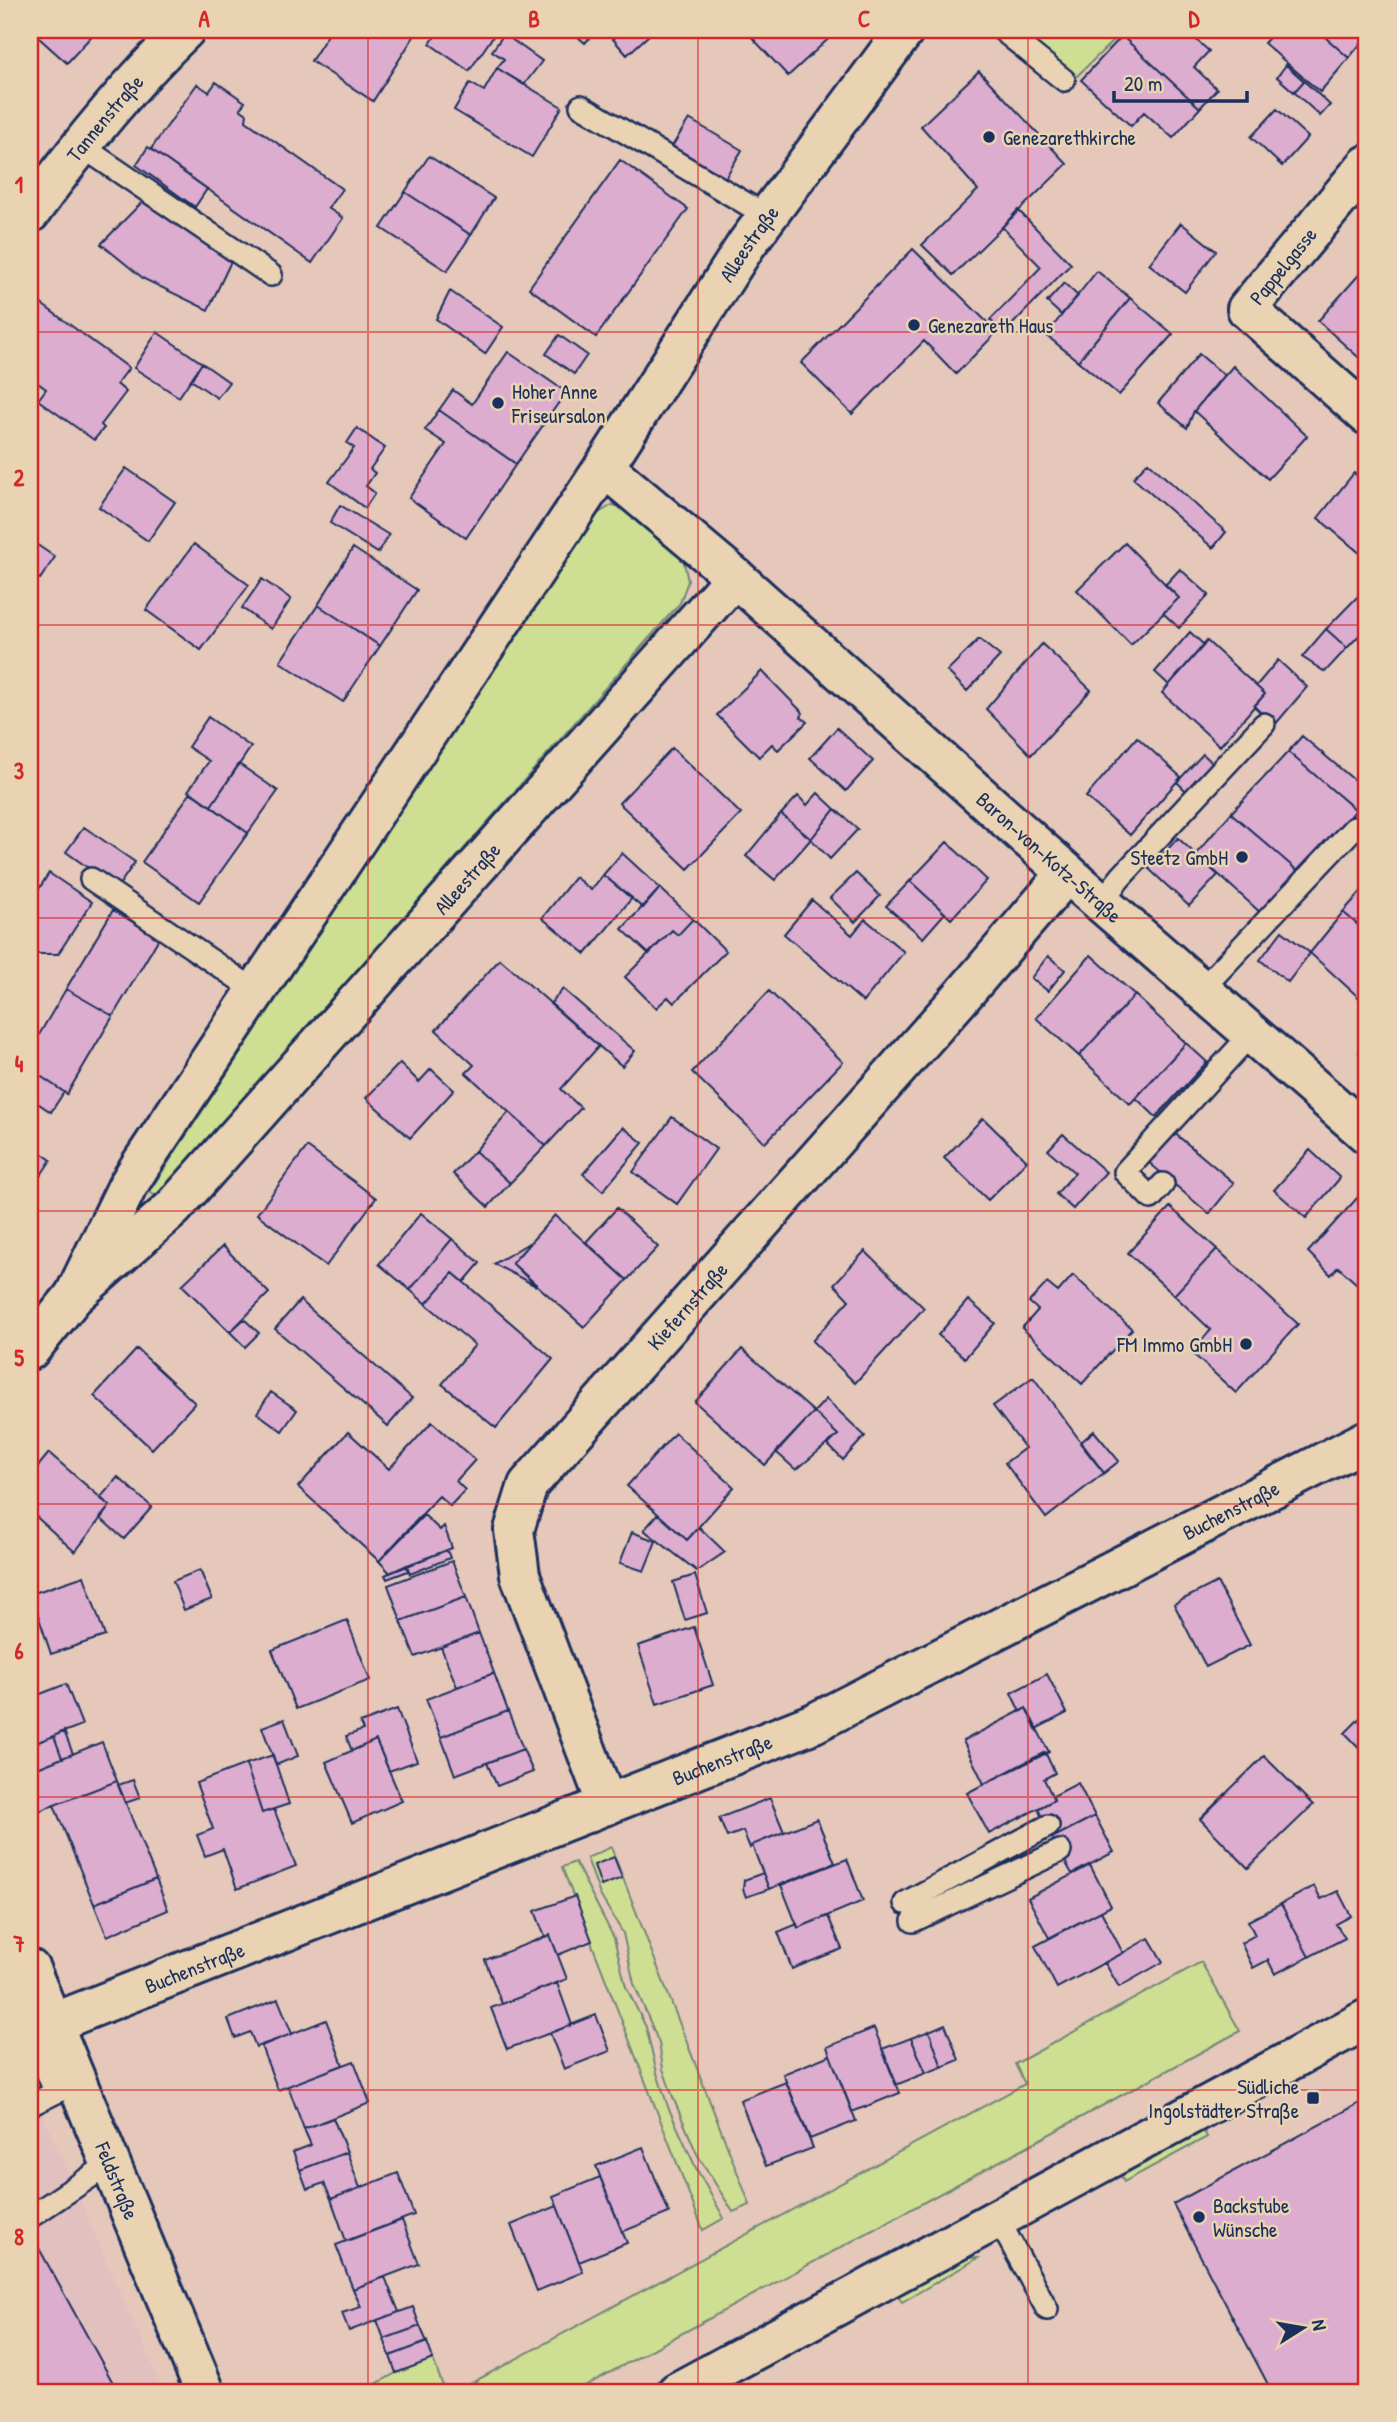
<svg xmlns="http://www.w3.org/2000/svg" width="1397" height="2422" font-family="'Patrick Hand',sans-serif">
<rect width="100%" height="100%" fill="#e5c8ba"/>
<filter id="ink" filterUnits="userSpaceOnUse"><feTurbulence type="fractalNoise" baseFrequency=".0143" numOctaves="2"/><feDisplacementMap in="SourceGraphic" scale="14" xChannelSelector="R" yChannelSelector="G"/><feConvolveMatrix kernelMatrix="1 2 1 2 8 2 1 2 1" color-interpolation-filters="sRGB"/></filter>
<g filter="url(#ink)">
<!-- built -->
<path fill="#e2c0c0" d="M42,2113L164,2392H30V2121Z"/>
<!-- green -->
<path fill="#cede92" stroke="#748678" stroke-width="2" d="M987,30H1124L1074,79L1063,93Z
M612,505L627,508L682,553L688,581L680,603L163,1191L154,1195L149,1192L594,516Z
M611,1847L750,2205L733,2212L697,2154L674,2100L663,2069L659,2043L634,1984L623,1933L600,1895L587,1858Z
M575,1862L614,1938L626,1987L646,2027L657,2073L668,2107L696,2168L724,2218L703,2230L562,1867Z
M1201,1962L1240,2031L574,2392H455L1025,2084L1015,2064Z
M1204,2131L1207,2137L1124,2182L1121,2176Z
M965,2258H978L902,2302L898,2296Z
M433,2359L445,2392H362L396,2373Z"/>
<!-- building -->
<path fill="#dcadce" stroke="#1b2f5e" stroke-width="2" d="M30,30H97L67,63Z
M331,30H418L373,101L311,61Z
M439,30H493L496,32L469,71L430,44Z
M570,30H597L585,43Z
M605,30H624L613,39Z
M624,30H644L649,35L627,55L613,39Z
M745,30H836L837,31L788,76Z
M1128,30H1185L1209,51L1194,67L1217,89L1200,108L1122,36Z
M1276,30H1317L1349,58L1320,92L1264,43Z
M1317,30H1367V36L1349,58Z
M504,34L542,61L524,85L497,68L504,59L492,51Z
M1122,36L1200,108L1173,138L1144,112L1131,126L1081,80Z
M1286,65L1304,81L1294,92L1277,77Z
M497,68L562,107L532,157L454,110L470,83L484,91Z
M979,71L1067,164L953,275L922,245L978,190L921,126Z
M1304,81L1330,105L1320,116L1294,92Z
M216,82L245,102L240,109L247,114L246,121L342,189L328,208L343,218L312,263L151,149L197,84L209,92Z
M1277,109L1308,137L1282,166L1251,137Z
M689,119L742,150L721,185L668,153Z
M148,147L207,189L195,207L136,165Z
M429,156L494,198L471,235L405,192Z
M620,160L688,209L596,337L529,288Z
M405,192L471,235L447,271L381,228Z
M147,197L234,255L208,310L144,279L101,244Z
M1018,210L1071,264L1004,333L990,320L1041,267L1002,227Z
M1181,223L1216,251L1185,292L1149,264Z
M913,249L997,332L956,374L924,341L852,414L801,363Z
M1364,269L1367,272V365L1318,321Z
M1097,271L1130,298L1078,361L1046,335Z
M1064,283L1078,296L1061,315L1047,302Z
M450,291L503,327L485,354L436,319Z
M1130,298L1173,334L1119,395L1078,361Z
M36,300L129,368L117,384L126,392L101,425L104,428L94,440L38,400L46,389L30,377V309Z
M157,332L202,363L179,397L134,368Z
M559,335L587,355L574,374L546,354Z
M508,352L566,392L516,464L439,410L453,390L472,404Z
M1199,354L1224,375L1194,411L1187,428L1158,403Z
M202,363L229,382L217,398L191,380Z
M1233,366L1307,436L1268,479L1194,411Z
M439,410L516,464L466,538L409,498L446,444L425,430Z
M357,428L385,448L370,469L375,473L366,486L375,493L365,508L329,482L354,448L347,443Z
M1148,462L1226,532L1213,548L1133,478Z
M126,468L175,502L148,541L99,507Z
M1354,473L1367,484V559L1318,518Z
M340,505L389,535L378,553L330,523Z
M30,540L55,557L40,579L30,572Z
M1125,543L1179,598L1131,645L1077,590Z
M194,544L249,585L201,650L146,610Z
M353,548L417,590L380,646L318,605Z
M1180,569L1209,595L1179,628L1163,613L1179,598L1165,585Z
M262,579L291,599L271,629L242,608Z
M1367,587V627L1347,648L1326,629Z
M318,605L380,646L343,702L280,662Z
M1326,629L1347,648L1325,672L1302,657Z
M1190,632L1204,645L1169,685L1155,672Z
M979,639L1000,656L967,691L947,671Z
M1207,641L1265,694L1220,746L1162,693Z
M1042,644L1091,690L1031,755L986,709Z
M1278,660L1307,687L1274,726L1254,706L1265,694L1256,686Z
M762,671L803,713L801,717L807,722L778,750L772,744L759,757L717,715Z
M208,717L251,747L211,806L188,791L209,761L188,747Z
M837,728L873,761L846,791L810,758Z
M1302,736L1367,791V797L1356,810L1288,752Z
M1137,737L1181,777L1130,835L1086,797Z
M672,748L741,814L688,869L619,803Z
M1288,752L1356,810L1300,873L1231,813Z
M1203,754L1216,766L1190,795L1177,782Z
M239,764L278,791L248,833L211,806Z
M191,792L248,833L199,902L142,862Z
M818,793L835,809L811,839L781,814L798,796L807,805Z
M835,809L858,829L830,859L811,839Z
M1231,813L1300,873L1263,915L1196,854Z
M781,814L811,839L775,880L746,856Z
M84,827L135,862L117,888L66,852Z
M1178,838L1218,875L1189,906L1149,869Z
M947,842L987,880L951,919L910,881Z
M622,853L660,888L643,908L603,875Z
M49,873L92,902L58,954H30V903Z
M856,873L880,896L855,922L830,898Z
M603,875L632,898L586,954L542,918L575,877L591,890Z
M910,881L945,913L923,938L886,906Z
M1367,885V933L1343,912Z
M660,888L693,919L678,935L672,930L649,954L622,929Z
M812,900L852,935L865,919L904,952L863,1002L784,934Z
M113,910L159,938L113,1016L66,989Z
M1343,912L1367,933V1005L1310,953Z
M693,919L726,951L674,1003L668,997L656,1008L625,977L672,930L678,935Z
M1282,931L1310,953L1288,982L1260,960Z
M1091,955L1135,995L1079,1056L1036,1018Z
M1048,956L1065,970L1048,991L1031,978Z
M500,959L599,1046L561,1089L581,1108L546,1146L466,1073L474,1065L436,1030Z
M66,989L113,1016L67,1094L30,1069V1050Z
M563,989L635,1051L622,1066L550,1004Z
M769,991L843,1062L765,1143L692,1072Z
M1135,995L1186,1043L1130,1104L1079,1056Z
M1186,1043L1207,1062L1156,1117L1136,1098Z
M1367,1044V1060L1359,1053Z
M400,1063L419,1082L431,1069L454,1090L410,1138L366,1098Z
M30,1069L64,1092L51,1112L30,1098Z
M509,1112L546,1146L510,1183L475,1151Z
M672,1117L716,1149L677,1204L633,1172Z
M983,1118L1027,1161L988,1200L944,1158Z
M623,1127L643,1143L603,1191L583,1174Z
M1172,1131L1234,1183L1209,1214L1146,1160Z
M1063,1134L1106,1172L1073,1209L1056,1194L1075,1173L1048,1150Z
M30,1145L51,1160L30,1191Z
M307,1147L376,1198L326,1266L257,1214Z
M1310,1150L1340,1178L1306,1218L1274,1190Z
M475,1151L510,1183L488,1207L453,1174Z
M1359,1196L1367,1204V1293L1338,1267L1331,1275L1308,1252Z
M1170,1207L1217,1249L1174,1295L1128,1253Z
M617,1208L658,1247L627,1280L586,1242Z
M421,1213L452,1239L410,1290L379,1264Z
M555,1215L627,1280L584,1327L512,1263Z
M452,1239L480,1263L464,1282L453,1273L426,1304L410,1290Z
M532,1241L512,1263L536,1286L494,1264Z
M223,1246L269,1293L230,1332L182,1285Z
M1217,1249L1298,1324L1236,1393L1191,1352L1211,1330L1174,1295Z
M865,1251L924,1308L855,1383L812,1341L849,1300L834,1284Z
M453,1273L553,1359L496,1428L442,1384L475,1345L426,1304Z
M1073,1275L1132,1329L1082,1384L1022,1328L1038,1310L1029,1302L1047,1283L1058,1292Z
M300,1300L412,1398L388,1426L275,1329Z
M968,1300L995,1323L965,1358L938,1335Z
M244,1319L259,1333L245,1347L230,1332Z
M137,1349L195,1403L152,1449L94,1396Z
M742,1349L814,1412L765,1465L695,1402Z
M1033,1377L1104,1473L1046,1518L1005,1463L1025,1448L993,1406Z
M271,1392L297,1410L282,1431L257,1413Z
M826,1399L865,1436L843,1460L828,1445L838,1435L814,1412Z
M814,1412L838,1435L796,1470L776,1452Z
M432,1422L475,1460L456,1481L465,1490L450,1506L439,1496L379,1561L298,1487L348,1432L389,1469Z
M1094,1431L1119,1461L1104,1473L1080,1443Z
M675,1433L734,1487L687,1540L627,1486Z
M49,1453L110,1506L75,1552L30,1511V1476Z
M118,1477L152,1507L124,1539L100,1518L110,1506L100,1498Z
M658,1514L687,1540L699,1527L725,1552L697,1571L644,1530Z
M424,1515L440,1530L444,1526L452,1548L390,1573L379,1561Z
M632,1532L656,1541L644,1571L620,1563Z
M447,1550L450,1558L410,1574L407,1565Z
M452,1561L466,1597L401,1621L388,1585Z
M407,1565L408,1571L387,1579L385,1575Z
M200,1570L212,1599L184,1610L173,1581Z
M695,1575L707,1613L685,1620L673,1582Z
M84,1576L105,1636L51,1654L31,1594Z
M1217,1582L1250,1645L1206,1667L1174,1604Z
M466,1597L479,1633L415,1657L401,1621Z
M347,1620L370,1680L296,1709L272,1650Z
M694,1627L713,1685L657,1704L638,1646Z
M479,1633L494,1673L457,1687L441,1647Z
M494,1673L508,1711L441,1737L426,1699Z
M1047,1674L1067,1713L1036,1729L1026,1708L1020,1712L1011,1693Z
M66,1684L82,1725L30,1745V1698Z
M1026,1708L1049,1752L984,1784L963,1741Z
M397,1709L417,1761L389,1771L376,1740L352,1751L346,1736L363,1730L360,1723Z
M508,1711L523,1749L455,1775L441,1737Z
M1367,1711V1756L1345,1733Z
M284,1719L298,1756L276,1765L262,1727Z
M64,1731L73,1754L62,1758L54,1736Z
M54,1736L62,1758L30,1771V1745Z
M376,1740L402,1801L352,1823L326,1762Z
M102,1742L117,1781L39,1811L30,1791V1771Z
M523,1749L533,1772L497,1786L487,1763Z
M1045,1752L1055,1773L1044,1779L1054,1800L989,1834L967,1793Z
M273,1755L289,1804L262,1813L246,1764Z
M1264,1756L1313,1805L1248,1868L1200,1819Z
M246,1764L262,1813L274,1809L296,1866L237,1889L223,1849L205,1856L197,1835L213,1829L196,1783Z
M133,1780L140,1798L125,1803L118,1785Z
M117,1781L156,1879L94,1904L54,1805Z
M1078,1783L1095,1816L1052,1838L1038,1809L1054,1800L1053,1796Z
M770,1798L784,1832L752,1845L750,1848L743,1831L727,1837L719,1818Z
M1095,1816L1114,1852L1072,1874L1052,1838Z
M817,1819L835,1863L769,1889L752,1845Z
M614,1857L622,1878L601,1886L594,1865Z
M847,1859L863,1901L798,1928L781,1885Z
M1090,1865L1111,1906L1049,1938L1028,1898Z
M763,1873L769,1889L746,1897L743,1889L744,1880Z
M156,1879L168,1910L107,1936L94,1904Z
M1367,1881V1894H1366L1361,1885Z
M1314,1886L1321,1899L1338,1891L1351,1916L1336,1924L1345,1938L1309,1957L1281,1904Z
M575,1896L592,1941L558,1955L550,1935L545,1937L535,1911Z
M1281,1904L1309,1957L1275,1974L1268,1960L1253,1968L1241,1943L1255,1935L1248,1921Z
M1101,1911L1123,1953L1057,1988L1035,1946Z
M828,1916L842,1949L792,1969L778,1932L797,1924L798,1928Z
M550,1935L567,1979L502,2004L485,1960Z
M1149,1938L1163,1962L1119,1987L1105,1963Z
M557,1983L572,2025L507,2049L491,2008Z
M278,1999L292,2034L256,2047L250,2032L235,2038L228,2019Z
M596,2015L610,2051L564,2069L550,2033Z
M326,2020L343,2065L278,2090L261,2046Z
M945,2024L959,2060L942,2067L929,2031Z
M874,2028L900,2093L852,2112L827,2047Z
M929,2031L942,2067L926,2073L911,2038Z
M911,2038L926,2073L896,2085L882,2049Z
M830,2055L856,2121L810,2139L783,2074Z
M354,2061L370,2103L304,2129L288,2086Z
M786,2082L813,2148L766,2166L740,2100Z
M1365,2100L1367,2104V2392H1272L1173,2204Z
M333,2118L347,2152L300,2170L293,2152L311,2145L304,2129Z
M643,2147L669,2213L622,2232L596,2166Z
M347,2152L360,2188L331,2199L324,2183L307,2189L300,2170Z
M398,2173L414,2215L346,2241L331,2199Z
M600,2177L627,2243L579,2262L553,2196Z
M557,2206L583,2272L537,2291L511,2225Z
M402,2220L419,2264L353,2289L336,2245Z
M35,2241L118,2392H30V2244Z
M385,2277L399,2312L349,2331L342,2313L361,2307L353,2289Z
M413,2307L420,2326L384,2339L377,2320Z
M420,2326L427,2342L390,2356L384,2339Z
M427,2342L433,2359L396,2373L390,2356Z"/>
<g fill="none" stroke-linecap="round" stroke-linejoin="round">
<!-- service casing -->
<g stroke="#1b2f5e" stroke-width="26">
<path id="service" d="M1002,30L1064,80
M581,106L767,216
M80,145L271,275
M91,879L256,991
M1101,902L1121,877L1264,724
M1201,990L1354,828
M1163,1184L1151,1198L1125,1172L1252,1033
M905,1903L1048,1826
M913,1921L1060,1851
M30,2028L55,2092
M30,2105L69,2086
M30,2217L111,2163
M998,2219L1047,2309"/>
</g>
<!-- minor casing -->
<g stroke="#1b2f5e" stroke-width="44">
<g id="minor">
<path d="M1367,165L1247,309L1367,415"/>
<path id="s1" d="M30,213C77,148 127,86 185,30"/>
<path id="s2" d="M604,467L735,577L1067,873L1367,1134"/>
<path id="s3" d="M74,1296L127,1187L140,1166L604,467L746,245L905,30"/>
<path id="s4" d="M30,1350L74,1296L173,1208L735,577"/>
<path id="s5" d="M607,1805L520,1575L514,1530L528,1485L962,996L1067,873"/>
<path id="s6" d="M30,1969L205,2392"/>
<path id="s7" d="M53,2023L814,1723L1367,1440"/>
</g>
</g>
<!-- tertiary casing -->
<g stroke="#1b2f5e" stroke-width="44">
<path id="tertiary" d="M677,2392L1367,2019"/>
</g>
<!-- service -->
<use href="#service" stroke="#e9d3b2" stroke-width="21"/>
<!-- minor -->
<use href="#minor" stroke="#e9d3b2" stroke-width="38"/>
<!-- tertiary -->
<use href="#tertiary" stroke="#e9d3b2" stroke-width="38"/>
</g>
</g>
<!-- grid -->
<path fill="none" stroke="#d62828" stroke-width="2" stroke-opacity="0.55" d="M368,30V2392M698,30V2392M1028,30V2392M30,332H1367M30,625H1367M30,918H1367M30,1211H1367M30,1504H1367M30,1797H1367M30,2090H1367"/>
<!-- markers -->
<g fill="#1b2f5e" stroke="#e9d3b2" stroke-width="2.5">
<circle cx="989" cy="137" r="7"/>
<circle cx="914" cy="325" r="7"/>
<circle cx="498" cy="403" r="7"/>
<circle cx="1242" cy="857" r="7"/>
<circle cx="1246" cy="1344" r="7"/>
<rect x="1306" y="2091" width="14" height="14" rx="3.5"/>
<circle cx="1199" cy="2217" r="7"/>
</g>
<g text-anchor="middle" dominant-baseline="central" stroke-width="5" stroke-linejoin="round" paint-order="stroke">
<!-- street labels -->
<g font-size="21" fill="#1b2f5e" stroke="#e9d3b2">
<text stroke="none"><textPath href="#s1" startOffset="121">Tannenstraße</textPath></text>
<text stroke="none"><textPath href="#s3" startOffset="1251">Alleestraße</textPath></text>
<text transform="translate(1283 266) rotate(-51)">Pappelgasse</text>
<text stroke="none"><textPath href="#s2" startOffset="592">Baron-von-Kotz-Straße</textPath></text>
<text stroke="none"><textPath href="#s4" startOffset="644">Alleestraße</textPath></text>
<text stroke="none"><textPath href="#s5" startOffset="578">Kiefernstraße</textPath></text>
<text stroke="none"><textPath href="#s7" startOffset="1286">Buchenstraße</textPath></text>
<text stroke="none"><textPath href="#s7" startOffset="719">Buchenstraße</textPath></text>
<text stroke="none"><textPath href="#s7" startOffset="152">Buchenstraße</textPath></text>
<text stroke="none"><textPath href="#s6" startOffset="229">Feldstraße</textPath></text>
</g>
<!-- poi labels -->
<g font-size="21" fill="#1b2f5e" stroke="#e9d3b2" text-anchor="start">
<text x="1003" y="137">Genezarethkirche</text>
<text x="928" y="325">Genezareth Haus</text>
<text x="512" y="391">Hoher Anne<tspan x="512" dy="24">Friseursalon</tspan></text>
<text x="1228" y="857" text-anchor="end">Steetz GmbH</text>
<text x="1232" y="1344" text-anchor="end">FM Immo GmbH</text>
<text x="1299" y="2086" text-anchor="end">Südliche<tspan x="1299" dy="24">Ingolstädter Straße</tspan></text>
<text x="1213" y="2205">Backstube<tspan x="1213" dy="24">Wünsche</tspan></text>
</g>
</g>
<!-- margin -->
<rect width="1397" height="2422" fill="none" stroke="#e9d3b2" stroke-width="77"/>
<!-- north arrow -->
<g transform="translate(1303 2328) rotate(79)" stroke="#e9d3b2" stroke-width="5" paint-order="stroke">
<path d="M0-5L12 26L0 18L-12 26Z" fill="#1b2f5e"/>
<text y="-10" font-size="19" font-weight="bold" text-anchor="middle" fill="#1b2f5e">N</text>
</g>
<!-- scale -->
<path d="M1114 91v10h133v-10" fill="none" stroke="#1b2f5e" stroke-width="3.5"/>
<text x="1124" y="91" font-size="21" fill="#1b2f5e" stroke="#e9d3b2" stroke-width="5" paint-order="stroke">20 m</text>
<rect x="38" y="38" width="1320" height="2346" fill="none" stroke="#d62828" stroke-width="2.5"/>
<g font-size="23" text-anchor="middle" font-weight="bold" fill="#d62828">
<text x="204" y="27">A</text>
<text x="534" y="27">B</text>
<text x="864" y="27">C</text>
<text x="1194" y="27">D</text>
<text x="19" y="193">1</text>
<text x="19" y="486">2</text>
<text x="19" y="779">3</text>
<text x="19" y="1072">4</text>
<text x="19" y="1366">5</text>
<text x="19" y="1659">6</text>
<text x="19" y="1952">7</text>
<text x="19" y="2245">8</text>
</g>
</svg>
